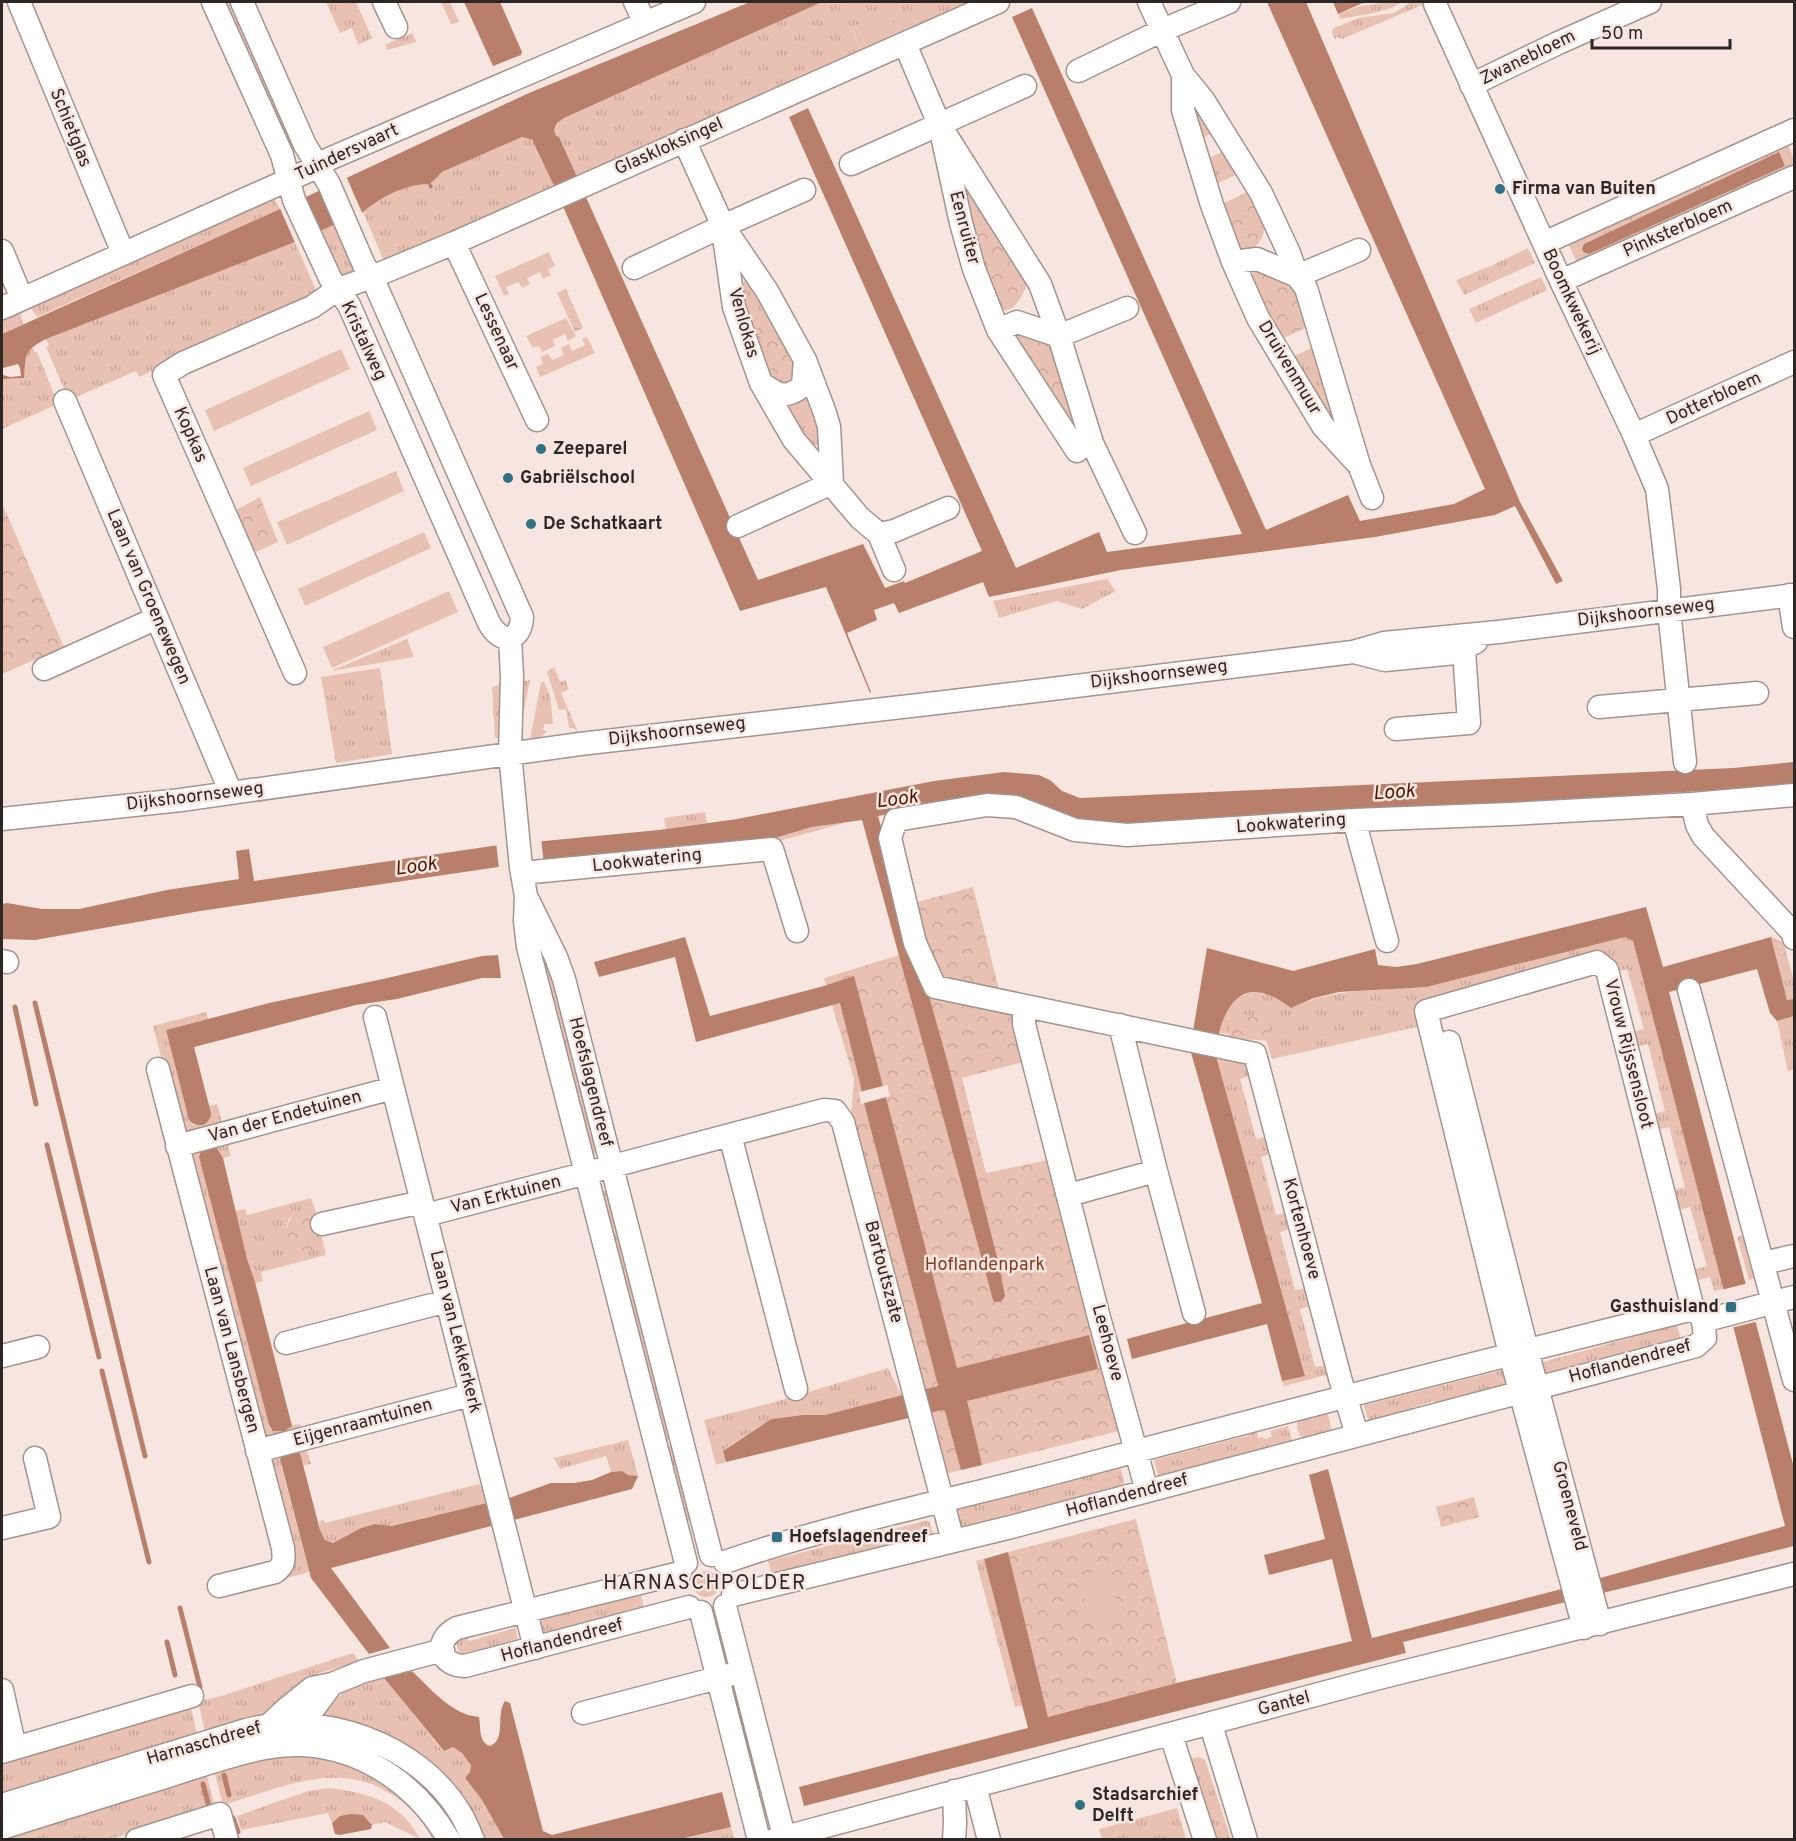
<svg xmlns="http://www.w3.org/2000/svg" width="1796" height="1841" font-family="Overpass,sans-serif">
<defs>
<pattern id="grass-tufts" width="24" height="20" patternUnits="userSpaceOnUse" patternTransform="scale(1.5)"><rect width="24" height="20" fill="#e9c1b3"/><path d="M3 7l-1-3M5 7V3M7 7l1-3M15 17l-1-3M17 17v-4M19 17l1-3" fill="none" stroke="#c8a69a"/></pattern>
<pattern id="park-crowns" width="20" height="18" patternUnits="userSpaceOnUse" patternTransform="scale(1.5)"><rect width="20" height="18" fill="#e9c1b3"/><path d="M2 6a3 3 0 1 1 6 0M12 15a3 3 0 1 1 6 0" fill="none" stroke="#c8a69a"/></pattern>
</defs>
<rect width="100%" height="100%" fill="#f7e6e0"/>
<!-- grass -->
<path fill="url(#grass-tufts)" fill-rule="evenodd" d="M217,2H235L301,148L285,155Z
M326,2H356L372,38L358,45L352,28L340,33Z
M822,2H976L899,36L852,28L862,52L577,178L559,137L556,136L554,130L560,120Z
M1391,2H1402C1386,13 1360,15 1340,19L1338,14L1361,6Z
M1411,2H1429L1342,39L1338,37L1334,39L1332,31L1334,28L1359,18L1394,13Z
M412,33L416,42L387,50L385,45Z
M1189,97L1215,133L1200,139Z
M522,137L534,140L533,143L555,188L386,266L363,212C380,198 405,184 428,184L430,188L434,179L442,172Z
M1788,144L1794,160V170L1579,267L1567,241ZM1778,153L1582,248L1584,244Z
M1226,150L1240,173L1214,185L1207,159Z
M273,197L280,209L37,317L28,304Z
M338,221L359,268L336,278L316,233Z
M295,242L318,295L139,377L136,371L69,400L46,347L49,346L46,339Z
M1528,248L1535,263L1464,295L1456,280L1493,265Z
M1541,277L1547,290L1476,323L1469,309Z
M745,281C755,287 794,352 796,364C798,374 790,381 784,388L774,386L756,345L739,286Z
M19,308L23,324L2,334V316Z
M1318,345L1345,440L1290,358Z
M32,346L35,352H37L58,404L2,429V379L24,378C23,366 23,355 32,346Z
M803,396L809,398L820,441L817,445H812L786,410L789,403Z
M1107,579L1116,591L1082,609L1057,601L999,618L993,601Z
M407,639L414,657L331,671Z
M554,667L560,682L565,680L569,689L561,693L578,732L573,728H569L566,709L559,710L547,672Z
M380,668L392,754L336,763L321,677Z
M530,680L519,735L517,683Z
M541,682H544L550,695L553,724H544L543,730L547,731L541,738L532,740L530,739Z
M505,684L498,738H495L492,687Z
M705,812L707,823L666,829L664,818Z
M848,822L765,845L758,843L812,827Z
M1625,937L1633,941L1724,1289L1714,1291L1710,1277L1695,1281L1694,1270L1707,1266L1690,1207L1677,1210L1672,1191L1685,1187L1669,1127L1656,1130L1653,1114L1665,1111L1648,1044L1635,1047L1631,1033L1644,1029L1627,969L1614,973L1610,962L1422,1003L1417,1027L1272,1059L1265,1037L1220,1033C1224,1007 1239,987 1267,993C1276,995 1284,1002 1291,1008C1323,994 1347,991 1381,990Z
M1771,937L1783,942L1794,981V999L1787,1001Z
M545,965H550L599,1153L590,1156L541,967Z
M206,1012L208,1019L166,1030L189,1120L193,1125H202L211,1113L209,1106L217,1104L222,1122L181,1133L153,1026Z
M1794,1016V1069L1788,1071L1777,1021Z
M1216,1056L1244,1060L1249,1076L1240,1079L1256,1139L1269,1136L1274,1153L1261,1157L1276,1215L1289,1212L1293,1228L1280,1232L1295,1290L1308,1288L1313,1305L1300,1309L1315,1367L1328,1365L1330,1374L1284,1386L1282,1381L1305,1375Z
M226,1139L231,1156L223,1158L218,1148L199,1157L269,1425L270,1429L300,1424L302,1429L261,1440L187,1153Z
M613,1189L677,1438L659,1442L595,1193Z
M311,1198L315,1209L308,1207L289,1218L287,1226V1236L313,1250L324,1246L326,1255L261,1272L263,1281L255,1283L247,1259L235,1211L245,1209L247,1215Z
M1748,1234L1749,1239L1745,1241L1748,1253L1760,1277L1749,1280L1737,1237Z
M1677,1325L1681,1340L1547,1378L1543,1362Z
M888,1368L902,1396L825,1415H803L771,1419L729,1446L723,1451L726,1462L716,1465L704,1420L775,1402Z
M1503,1370L1508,1389L1436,1407L1434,1401L1413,1407L1414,1413L1369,1424L1364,1405Z
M1324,1412L1328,1414L1332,1431L1306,1441C1298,1436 1295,1427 1299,1418Z
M1288,1426L1293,1444L1159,1479L1154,1460L1250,1435L1248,1429L1256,1427L1258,1438L1263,1437L1264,1439L1272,1437L1270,1431Z
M628,1440L638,1476L628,1475L622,1471L611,1472L606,1456L560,1469L554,1458Z
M679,1444L695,1519L681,1523L661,1448Z
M306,1447L311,1464L303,1465L300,1454L291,1453L281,1465L309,1572L287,1578L271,1456Z
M1119,1462L1126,1490L959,1529L954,1510L957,1507Z
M479,1484L485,1490L488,1503L392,1526L375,1524L361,1528L333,1543L325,1541L320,1530L319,1521L324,1520L325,1523Z
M925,1521H929L933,1533L932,1537L928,1539L926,1533L915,1536L916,1542L772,1576L768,1561Z
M984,1559L1022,1706L1015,1707L976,1561Z
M693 1584a13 13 0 1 1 26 0a13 13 0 1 1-26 0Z
M639,1589L646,1615L542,1636L538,1621L541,1615Z
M515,1628L518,1639L463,1654L459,1652L456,1642L458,1639L467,1636L469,1641Z
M353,1653L360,1663L351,1664L316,1674L261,1718L206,1735L198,1701L218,1697Z
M384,1678L443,1751L453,1747L462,1753L471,1764L470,1772L465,1778L482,1800L504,1839H482L447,1789L316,1719L343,1693L360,1683Z
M190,1703L198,1738L2,1799V1760Z
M272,1754L334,1758L389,1782L442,1839H432C425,1824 414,1811 401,1801C346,1757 285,1786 227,1804L222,1801L214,1770Z
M1199,1757L1205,1760L1231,1839H1215L1190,1764L1192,1758Z
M206,1772L216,1811L186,1816L111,1839L2,1840V1835Z
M327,1788C367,1792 400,1801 420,1839L385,1822L372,1825C361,1810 344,1813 332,1823L328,1813L241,1830L237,1816L305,1792Z
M1177,1808L1186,1839H1102L1099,1829Z
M731,1827L735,1839L681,1840Z"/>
<!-- park -->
<path fill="url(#park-crowns)" d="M955,166L1028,283C1022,296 1013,318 996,307Z
M1251,190C1262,214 1275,230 1250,252L1241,251L1220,205Z
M1258,271C1296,282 1297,291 1312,325L1279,340L1251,279L1253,272Z
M566,289L583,328L575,332L557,293Z
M764,320L768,321L791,363L789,368L778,374L772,371L756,327L758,323Z
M1018,334L1042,339L1054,347L1082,432L1078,439L1015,336Z
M260,497L278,542L254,553L236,510Z
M2,503L64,647L2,674Z
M973,887L1000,993L940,977L934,967L914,903Z
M913,951L926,993L1011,1008L1027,1061L962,1078L986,1173L1052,1159L1119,1431L945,1474L851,1116L854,1079L824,978Z
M1233,1012L1268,1020L1272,1041L1228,1038Z
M308,1207L315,1209L324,1246C318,1248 311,1252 305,1251C281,1250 280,1213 308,1207Z
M1474,1497L1479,1517L1441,1527L1436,1507Z
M1136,1519L1177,1683L1048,1717L1008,1552Z"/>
<!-- garden -->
<path fill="#e9c1b3" d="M441,2H450L459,22L451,24Z
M888,12L899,36L862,52L852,27Z
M549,252L555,266L548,269L551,275L543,279L540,272L527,278L530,284L522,288L518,282L506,287L509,294L504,296L495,276Z
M566,318L576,336L568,341L565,334L553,340L555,346L542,352L539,346L533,348L526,336Z
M587,337L595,353L540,377L536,367L543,364L540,357L548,354L552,360L564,355L561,348L569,344L572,351L585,345L582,339Z
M341,349L350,369L214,431L205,410Z
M369,411L377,430L251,486L243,468Z
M396,471L404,491L287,545L277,522Z
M424,532L431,548L305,606L298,589Z
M449,591L458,612L332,668L323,647Z
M1107,1568L1122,1619L1094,1627L1079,1577Z"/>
<!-- water -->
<path fill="#b87f6a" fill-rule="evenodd" d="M464,2H500L522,52L521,55L493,66Z
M750,2H822L564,118L557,123L554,130L556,136L559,137L758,580L863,544L885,588L904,581L905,583L982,551L789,117L808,108L1016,568L1099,532L1107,552L1242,534L1012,17L1032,8L1266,530L1348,495L1360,521L1454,504L1485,489L1267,2H1306L1520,502L1563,581L1556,584L1515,506L1495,515L1375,537L1121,570L989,597L983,582L899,613L894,603L874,610L877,620L847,633L871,692L870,693L826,587L740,611L555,188L533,142V140L522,137L442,172L431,183L433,187L430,189L428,184C405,184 380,198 363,212L295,242L46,339C23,351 26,355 24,378L2,379V334L280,209L529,93ZM18,364L20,368L21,376L10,377L3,375V368Z
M1333,2H1365L1338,14Z
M1779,152L1785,166L1589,254L1583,252L1582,248L1584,244Z
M1794,762V785L1114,828L1035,809L898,812L878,816L947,1060L999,1265L1005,1296L1002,1301L995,1302L993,1300L862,820L812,827L758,843L546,860L200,911L35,940L2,939V904L7,903L42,909H79L167,890L239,879L236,851L249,849L254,881L492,846L659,830L737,819L934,781L1004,772L1039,775L1050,780L1062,791L1080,798L1733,768Z
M1646,907L1663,967L1771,937L1787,1000L1794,999V1016L1777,1021L1770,1013L1757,969L1669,992L1794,1468V1546L1403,1642L1406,1653L804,1806L799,1787L1028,1728L984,1559L1008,1552L1048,1717L1177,1683L1352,1641L1332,1559L1269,1575L1264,1555L1325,1539L1309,1475L1328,1469L1372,1638L1554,1591L1785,1526L1633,941L1625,937L1426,987L1339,992L1314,998L1291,1008C1261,985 1236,984 1222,1023C1218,1033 1218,1046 1216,1056L1305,1376L1282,1381L1267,1324L1132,1359L1127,1339L1262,1303L1190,1049L1207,948L1293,971L1375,949L1378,965L1396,967L1417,964Z
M685,937L710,1016L824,986L854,976L957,1368L1089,1335L1098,1369L967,1401L982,1465L961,1470L945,1411L942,1410L726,1462L723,1451L771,1419L803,1415H825L938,1386V1385L865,1107L860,1083L840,1003L696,1042L675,957L599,977L594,962Z
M498,955L501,978H482L397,999L356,1005L194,1047L211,1113C210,1126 197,1129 189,1120L166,1030L269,1003L383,979L482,956Z
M216,1146L223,1158L247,1259L255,1282L292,1426L285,1431H273L269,1425L199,1157L201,1151Z
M291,1453H300L320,1530L325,1540L333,1543L361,1528L375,1524L392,1526L512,1497L551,1483H574L592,1480L611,1472L622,1471L628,1475L638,1476L632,1489L331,1568L390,1648L369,1654L311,1578L280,1459L283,1455Z
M412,1671C431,1689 452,1715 479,1717C481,1727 478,1742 490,1746C507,1739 495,1715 505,1701L510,1703L543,1831L552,1835L722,1792L731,1827L681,1839H504L482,1800L465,1778L470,1772L471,1765L462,1753L453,1747L444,1751L384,1678Z
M351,1814L363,1815L372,1825L371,1829L340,1835L335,1834L332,1823L340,1816Z"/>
<!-- pier -->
<path fill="#f7e6e0" d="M346,176L363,215L340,224L323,187Z
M300,197L317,235L296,245L279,206Z
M541,838L544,864L499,869L496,842Z
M887,1085L890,1096L861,1104L859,1092Z
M1749,1283L1759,1321L1731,1328L1721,1290Z"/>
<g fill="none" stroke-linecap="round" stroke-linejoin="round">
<!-- stream -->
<path stroke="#b87f6a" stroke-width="5" d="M35,1003L145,1456
M15,1007L36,1104
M47,1145L99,1357
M102,1371L149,1562
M180,1608L200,1687
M167,1642L175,1675
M224,1775L229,1795
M203,1784L209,1807
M233,1818L238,1832"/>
<!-- minor casing -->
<g stroke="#a3948f" stroke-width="25">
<path id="minor" d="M19,2L123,253
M213,2L282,155L294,200L331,280L349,305L489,623C501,645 521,642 522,617L372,277L364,265L329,184L305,145L242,2
M384,2L396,27
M635,2L645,23
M1149,2L1183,75L1204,101L1261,193L1289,253L1297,276L1306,288L1359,465L1372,498
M1435,4L1561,281L1634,435L1657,489L1669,589V610L1685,762
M905,44L939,124L1040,284L1059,336L1092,443L1135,533
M1078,71L1163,30L1229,2
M1183,75V110L1212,205L1233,262L1258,318L1323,426L1356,462
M1471,85L1556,44L1650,2
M684,140L723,226L767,291L805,360L825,413L829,427L832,483L738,526
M943,140L961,223L974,269L998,330L1077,451
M851,164L1025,86
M723,230L734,307L761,383L794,440L860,518L879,534L894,531L948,508
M454,243L537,420
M1544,243L1794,130
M2,251L22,299
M1233,262L1257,259L1297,276L1359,250
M634,268L723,226L804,190
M1561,281L1794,177
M2,308L317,167L329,159L694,2
M998,330L1017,322L1059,336L1127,308
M761,383C779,395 784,400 803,386L805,360
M65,401L231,793
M1634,435L1794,362
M879,534L894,570
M1789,595L1794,627
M510,638L512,677L510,753L521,868L526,896L525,921L528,947L686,1563
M1354,652L1385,660L1455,653L1476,642
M44,669L157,618
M295,673L164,375L183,363L312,307L338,289L372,277L454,243L998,2
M1599,707L1757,693
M1396,729L1469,723L1463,636
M1692,804L1697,825L1703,836L1793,933L1794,938
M2,819L181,800L580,744L945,702L1353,652L1384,643L1498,632L1794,595
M1354,820L1387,941
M522,873L772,849L797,931
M528,900L556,957L564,979L711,1555
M2,961L7,962
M1689,990L1794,1380
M1024,1006V1024L1030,1048L1098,1314L1147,1491
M375,1017L535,1648
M1120,1025L1156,1171L1194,1313
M1449,1042L1527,1350L1600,1624
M158,1069L283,1548C284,1559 285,1565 275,1572L219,1586
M730,1135L796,1389
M177,1146L393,1088
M1069,1195L1156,1171
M426,1215C559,1181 691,1145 824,1110L835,1111L843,1122L953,1541
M322,1224L422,1202
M1763,1263L1794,1256
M1703,1321L1794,1297
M286,1343L447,1301
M2,1356L38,1347
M1357,1435L1340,1378L1255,1054L935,987L915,943L890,838L896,820L987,805L1016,807L1075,830L1127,835L1354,820L1511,814L1692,804L1794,795
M257,1451L470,1395
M2,1528L49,1517L35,1458
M725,1562C831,1525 942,1502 1050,1474C1264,1417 1478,1362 1693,1309C1704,1315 1704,1326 1705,1338L1696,1346L1015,1526L733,1595
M680,1573L457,1628C433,1640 439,1666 465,1666L689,1607
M725,1606L784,1836
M701,1612L759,1840
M1584,1628L1510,1354L1426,1011L1597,962L1607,970L1693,1309
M2,1690L15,1748
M583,1713L729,1675
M269,1725L286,1709L312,1688L332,1684L364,1671L443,1650
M1211,1725L1246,1840
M291,1731L312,1711L332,1684
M1171,1735L1205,1840
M2,1752L192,1696
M975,1786L989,1840
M2,1805L246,1730C321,1710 417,1743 459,1811C465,1820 469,1830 473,1840
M2,1828C54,1812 106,1795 159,1779C194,1768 229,1755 265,1748C341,1734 411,1774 449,1840
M137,1840L220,1814L227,1840
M774,1840L1375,1679L1794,1574
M954,1840L955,1823L954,1791"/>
</g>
<!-- minor -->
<use href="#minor" stroke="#fff" stroke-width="22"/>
</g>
<!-- markers -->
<g fill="#317185" stroke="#f7e6e0" stroke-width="2">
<circle cx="1500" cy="189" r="6"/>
<circle cx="541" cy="449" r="6"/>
<circle cx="508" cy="478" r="6"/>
<circle cx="531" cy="524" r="6"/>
<rect x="1725" y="1301" width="12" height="12" rx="3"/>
<rect x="771" y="1531" width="12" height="12" rx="3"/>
<circle cx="1080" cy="1805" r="6"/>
</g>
<g text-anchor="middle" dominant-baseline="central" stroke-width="5" stroke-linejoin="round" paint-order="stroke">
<!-- street labels -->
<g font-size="18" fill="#2c2624" stroke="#f7e6e0">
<text transform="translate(1528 58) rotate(-26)">Zwanebloem</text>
<text transform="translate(70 128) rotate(68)">Schietglas</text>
<text transform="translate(669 147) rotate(-24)">Glaskloksingel</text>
<text transform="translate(347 153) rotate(-25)">Tuindersvaart</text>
<text transform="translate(964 228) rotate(75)">Eenruiter</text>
<text transform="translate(1678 229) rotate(-24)">Pinksterbloem</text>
<text transform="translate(1571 302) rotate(65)">Boomkwekerij</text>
<text transform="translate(743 323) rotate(74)">Venlokas</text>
<text transform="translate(496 332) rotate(65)">Lessenaar</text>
<text transform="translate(363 341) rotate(65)">Kristalweg</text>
<text transform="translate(1289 368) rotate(59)">Druivenmuur</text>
<text transform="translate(1714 399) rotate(-25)">Dotterbloem</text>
<text transform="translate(190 435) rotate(66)">Kopkas</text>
<text transform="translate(148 597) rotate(67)">Laan van Groenewegen</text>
<text transform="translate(1646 613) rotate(-7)">Dijkshoornseweg</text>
<text transform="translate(1159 675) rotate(-7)">Dijkshoornseweg</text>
<text transform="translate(677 732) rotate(-7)">Dijkshoornseweg</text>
<text transform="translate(195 797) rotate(-7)">Dijkshoornseweg</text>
<text transform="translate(1291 824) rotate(-4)">Lookwatering</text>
<text transform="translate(647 861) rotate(-6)">Lookwatering</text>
<text transform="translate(1628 1054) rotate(76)">Vrouw Rijssensloot</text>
<text transform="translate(590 1082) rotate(76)">Hoefslagendreef</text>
<text transform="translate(285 1117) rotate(-15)">Van der Endetuinen</text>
<text transform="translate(506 1195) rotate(-14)">Van Erktuinen</text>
<text transform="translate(1301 1229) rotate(75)">Kortenhoeve</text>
<text transform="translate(883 1272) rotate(75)">Bartoutszate</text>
<text transform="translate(455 1332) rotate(76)">Laan van Lekkerkerk</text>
<text transform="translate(1107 1343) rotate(75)">Leehoeve</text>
<text transform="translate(231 1350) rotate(75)">Laan van Lansbergen</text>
<text transform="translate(1630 1362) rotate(-15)">Hoflandendreef</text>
<text transform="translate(363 1423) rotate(-15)">Eijgenraamtuinen</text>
<text transform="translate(1127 1496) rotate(-15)">Hoflandendreef</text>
<text transform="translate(1569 1506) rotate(75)">Groeneveld</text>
<text transform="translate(562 1641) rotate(-15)">Hoflandendreef</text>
<text transform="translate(1284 1704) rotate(-15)">Gantel</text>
<text transform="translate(204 1744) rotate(-16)">Harnaschdreef</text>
</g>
<!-- poi labels -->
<g font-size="18" font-weight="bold" fill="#2c2624" stroke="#f7e6e0" text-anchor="start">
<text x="1512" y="189">Firma van Buiten</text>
<text x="553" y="449">Zeeparel</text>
<text x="520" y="478">Gabriëlschool</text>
<text x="543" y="524">De Schatkaart</text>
<text x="1719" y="1307" text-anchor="end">Gasthuisland</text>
<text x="789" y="1537">Hoefslagendreef</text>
<text x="1092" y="1795">Stadsarchief<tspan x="1092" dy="21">Delft</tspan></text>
</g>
<!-- park labels -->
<g font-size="18" fill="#853d21" stroke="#f7e6e0">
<text x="985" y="1265">Hoflandenpark</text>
</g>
<!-- water labels -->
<g font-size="20" font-style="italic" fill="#4d1802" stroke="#f7e6e0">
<text transform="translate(1394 793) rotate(-4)">Look</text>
<text transform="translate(897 800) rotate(-7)">Look</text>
<text transform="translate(416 867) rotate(-8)">Look</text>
</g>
<!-- neighbourhood labels -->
<g font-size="20" letter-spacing="1.5" fill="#2c2624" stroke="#f7e6e0">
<text x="705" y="1584">HARNASCHPOLDER</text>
</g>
</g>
<!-- border -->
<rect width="1796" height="1841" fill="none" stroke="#2c2624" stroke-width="6"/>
<!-- scale -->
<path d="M1592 39v9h138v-9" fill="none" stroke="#2c2624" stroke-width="3"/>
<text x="1601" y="39" font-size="18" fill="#2c2624" stroke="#f7e6e0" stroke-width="4.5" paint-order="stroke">50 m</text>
</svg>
